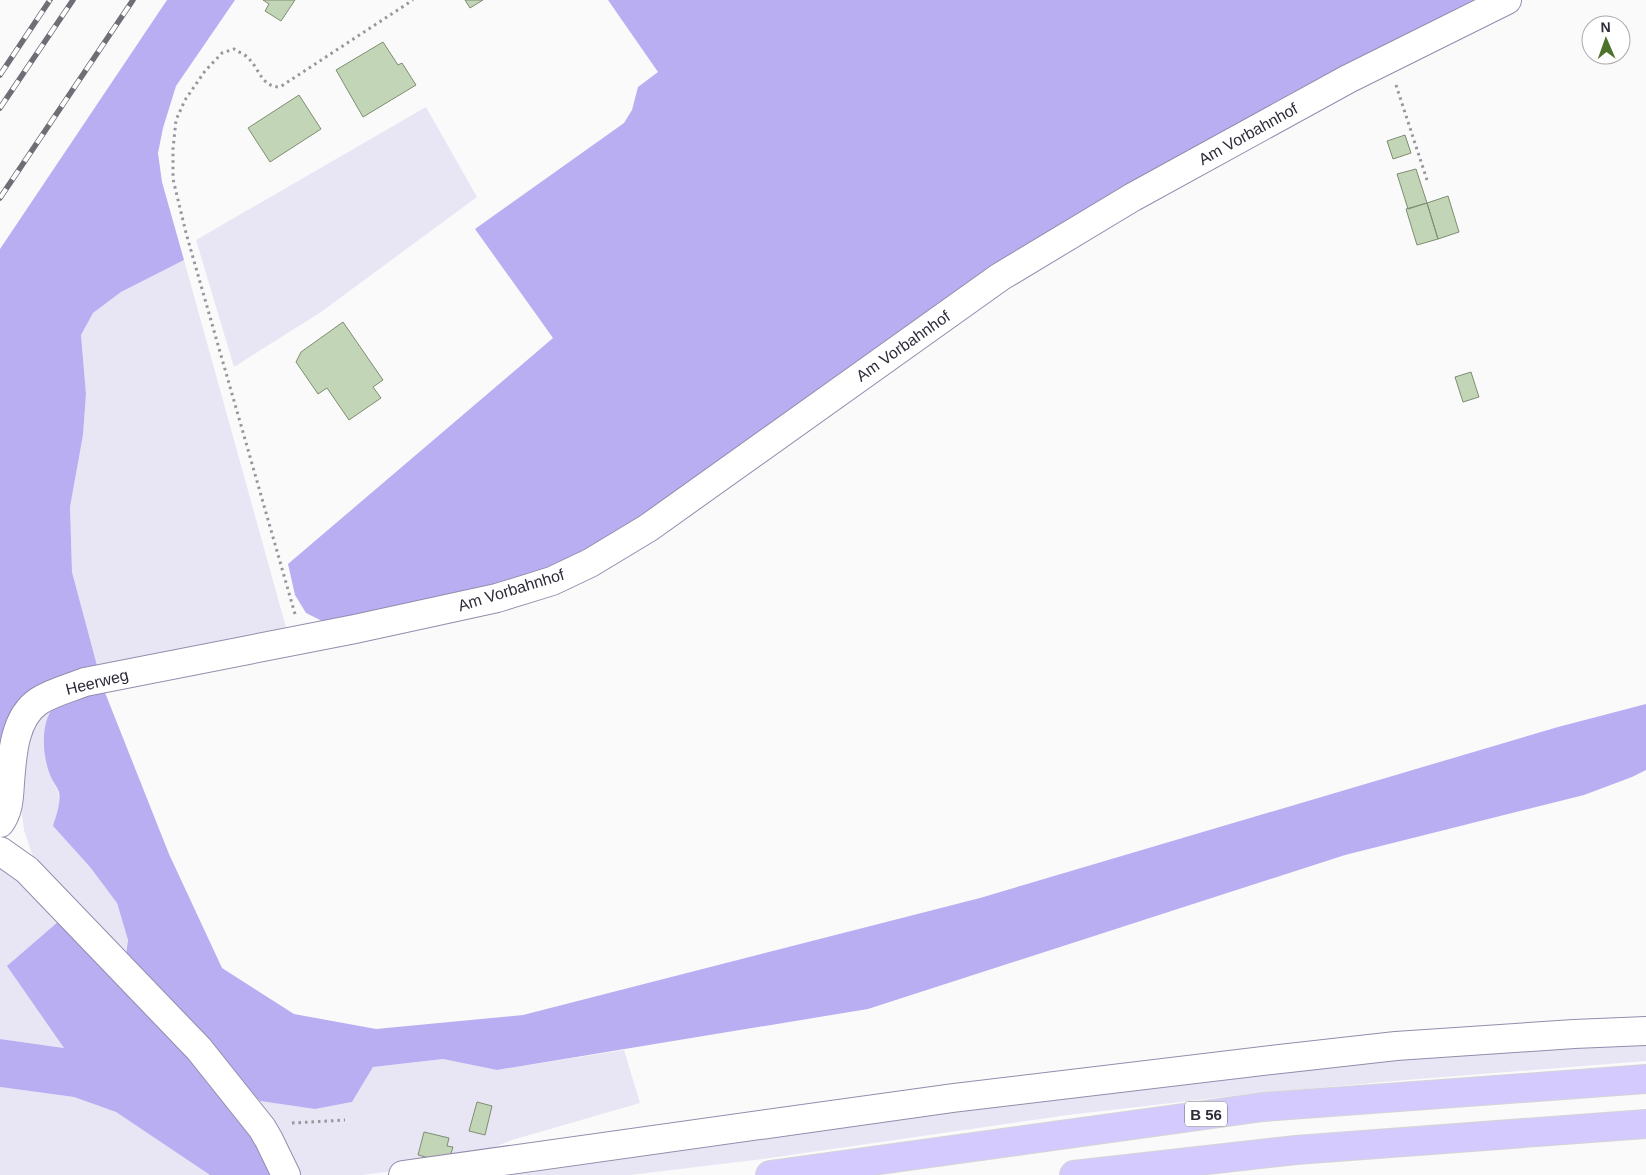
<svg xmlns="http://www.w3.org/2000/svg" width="1646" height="1175" font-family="Arial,sans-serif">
<rect width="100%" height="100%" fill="#fafafa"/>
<!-- green -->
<path fill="#e8e6f5" d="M426,107L477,197L321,312L234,367L196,240Z
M184,260L287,631L99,673L72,572L70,507L83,435L86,394L81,335L93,313L121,292Z
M55,705L45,757L50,775L58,791L60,805L53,826L90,867L117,903L128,940L125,963L34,860L24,830L20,800L30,723Z
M0,863L24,877L59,921L65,1048L0,1039Z
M1646,1039V1061L1406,1080L1241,1095L1068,1115L763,1159L630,1175H477L1284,1063Z
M624,1050L640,1103L512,1140L456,1163L362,1175H300C286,1151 274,1125 260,1101L315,1109L352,1102L373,1067L443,1059L497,1070Z
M0,1087L74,1097L116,1112L210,1175H0Z"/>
<!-- forest -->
<path fill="#baaef2" d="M167,0H235L176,86L163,128L158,153L162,182L184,260L121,292L93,313L81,335L86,394L83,435L70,507L72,572L99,673L61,681L0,783V249Z
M608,0H1492L1357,63L644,523L550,574L326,623L306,613L295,595L288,564L553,338L475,229L624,123L632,110L638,87L658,72Z
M104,690L169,854L222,968L294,1014L376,1029L523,1015L980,898L1558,727L1646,704V770L1632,777L1584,795L1345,855L868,1009L497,1070L443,1059L373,1067L352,1102L315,1109L260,1101L206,1048L125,963L128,940L117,903L90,867L53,826C56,815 61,804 59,792C57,786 52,781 50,775C42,754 40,722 55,705Z
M59,921L193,1052L271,1163L269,1175H210L116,1112L74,1097L0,1087V1039L64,1048L7,966Z"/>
<!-- building -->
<path fill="#c2d5b6" stroke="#7d8e71" d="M263,0H295L281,21L265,11L269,4Z
M465,0H483L470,8Z
M383,42L398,65L402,63L416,85L363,117L336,70Z
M299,95L321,129L270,162L248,128Z
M1405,135L1411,153L1393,159L1387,141Z
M1416,169L1427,203L1408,209L1397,174Z
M1448,196L1459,232L1438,239L1427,203Z
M1427,203L1438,239L1417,245L1406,209Z
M343,322L383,380L373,387L381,398L349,420L327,388L318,394L296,362L301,352Z
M1471,372L1479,397L1463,402L1455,377Z
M477,1102L492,1106L485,1135L469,1131Z
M424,1132L449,1138L447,1146L453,1147L448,1163L418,1155Z"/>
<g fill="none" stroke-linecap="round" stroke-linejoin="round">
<!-- minor casing -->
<g stroke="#928dac" stroke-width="30">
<path id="minor" d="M0,823C9,811 9,797 10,783C12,756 14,717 39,701C53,692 70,688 85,682L355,629L497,598L552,581L590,563L648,528L1000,277L1133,197L1348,79L1507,0
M0,851L27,870L199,1049L262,1128L269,1140L286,1175
M403,1175L953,1098L1280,1059L1396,1046L1574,1034L1646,1031"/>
</g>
<!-- major casing -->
<g stroke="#d5d5d7" stroke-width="30">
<path id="major" d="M770,1175L1263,1107L1646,1079
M1074,1175L1296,1150L1646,1124"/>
</g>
<!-- path -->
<path stroke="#97969c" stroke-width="3" stroke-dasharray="2.5 4" stroke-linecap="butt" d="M1396,85L1427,180
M295,614L186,233L173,179V149L176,120L185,100L205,71L222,53L234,49C238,52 245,54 248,58C260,69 261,87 280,87L413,0
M292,1123L345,1120"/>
<!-- minor -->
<use href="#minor" stroke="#fff" stroke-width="28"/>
<!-- major -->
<use href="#major" stroke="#d4cafd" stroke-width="28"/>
<!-- rail casing -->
<g stroke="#6f6e76" stroke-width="5.5">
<path id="rail" d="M0,75L50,0
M0,108L73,0
M0,198L133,0"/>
</g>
<!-- rail -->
<use href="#rail" stroke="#fff" stroke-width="4" stroke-dasharray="11" stroke-linecap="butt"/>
</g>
<g text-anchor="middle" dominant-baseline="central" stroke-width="4" stroke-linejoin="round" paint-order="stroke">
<!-- shield labels -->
<rect fill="#fff" stroke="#6d6b74" stroke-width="1" x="1185" y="1101.5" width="42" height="25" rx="4"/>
<g font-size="15" font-weight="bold" fill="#2e2c39">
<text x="1206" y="1114">B 56</text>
</g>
<!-- street labels -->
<g font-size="16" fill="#2e2c39" stroke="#fff">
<text transform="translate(1248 134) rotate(-29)">Am Vorbahnhof</text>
<text transform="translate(903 346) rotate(-35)">Am Vorbahnhof</text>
<text transform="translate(511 590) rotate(-17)">Am Vorbahnhof</text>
<text transform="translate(97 682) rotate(-14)">Heerweg</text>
</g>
</g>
<!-- north arrow -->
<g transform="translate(1606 40) rotate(358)"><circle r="24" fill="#ffffff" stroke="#ababb0"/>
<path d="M0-4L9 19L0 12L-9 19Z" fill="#4d722b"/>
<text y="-8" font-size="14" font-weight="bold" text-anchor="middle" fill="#2e2c39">N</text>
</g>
</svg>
